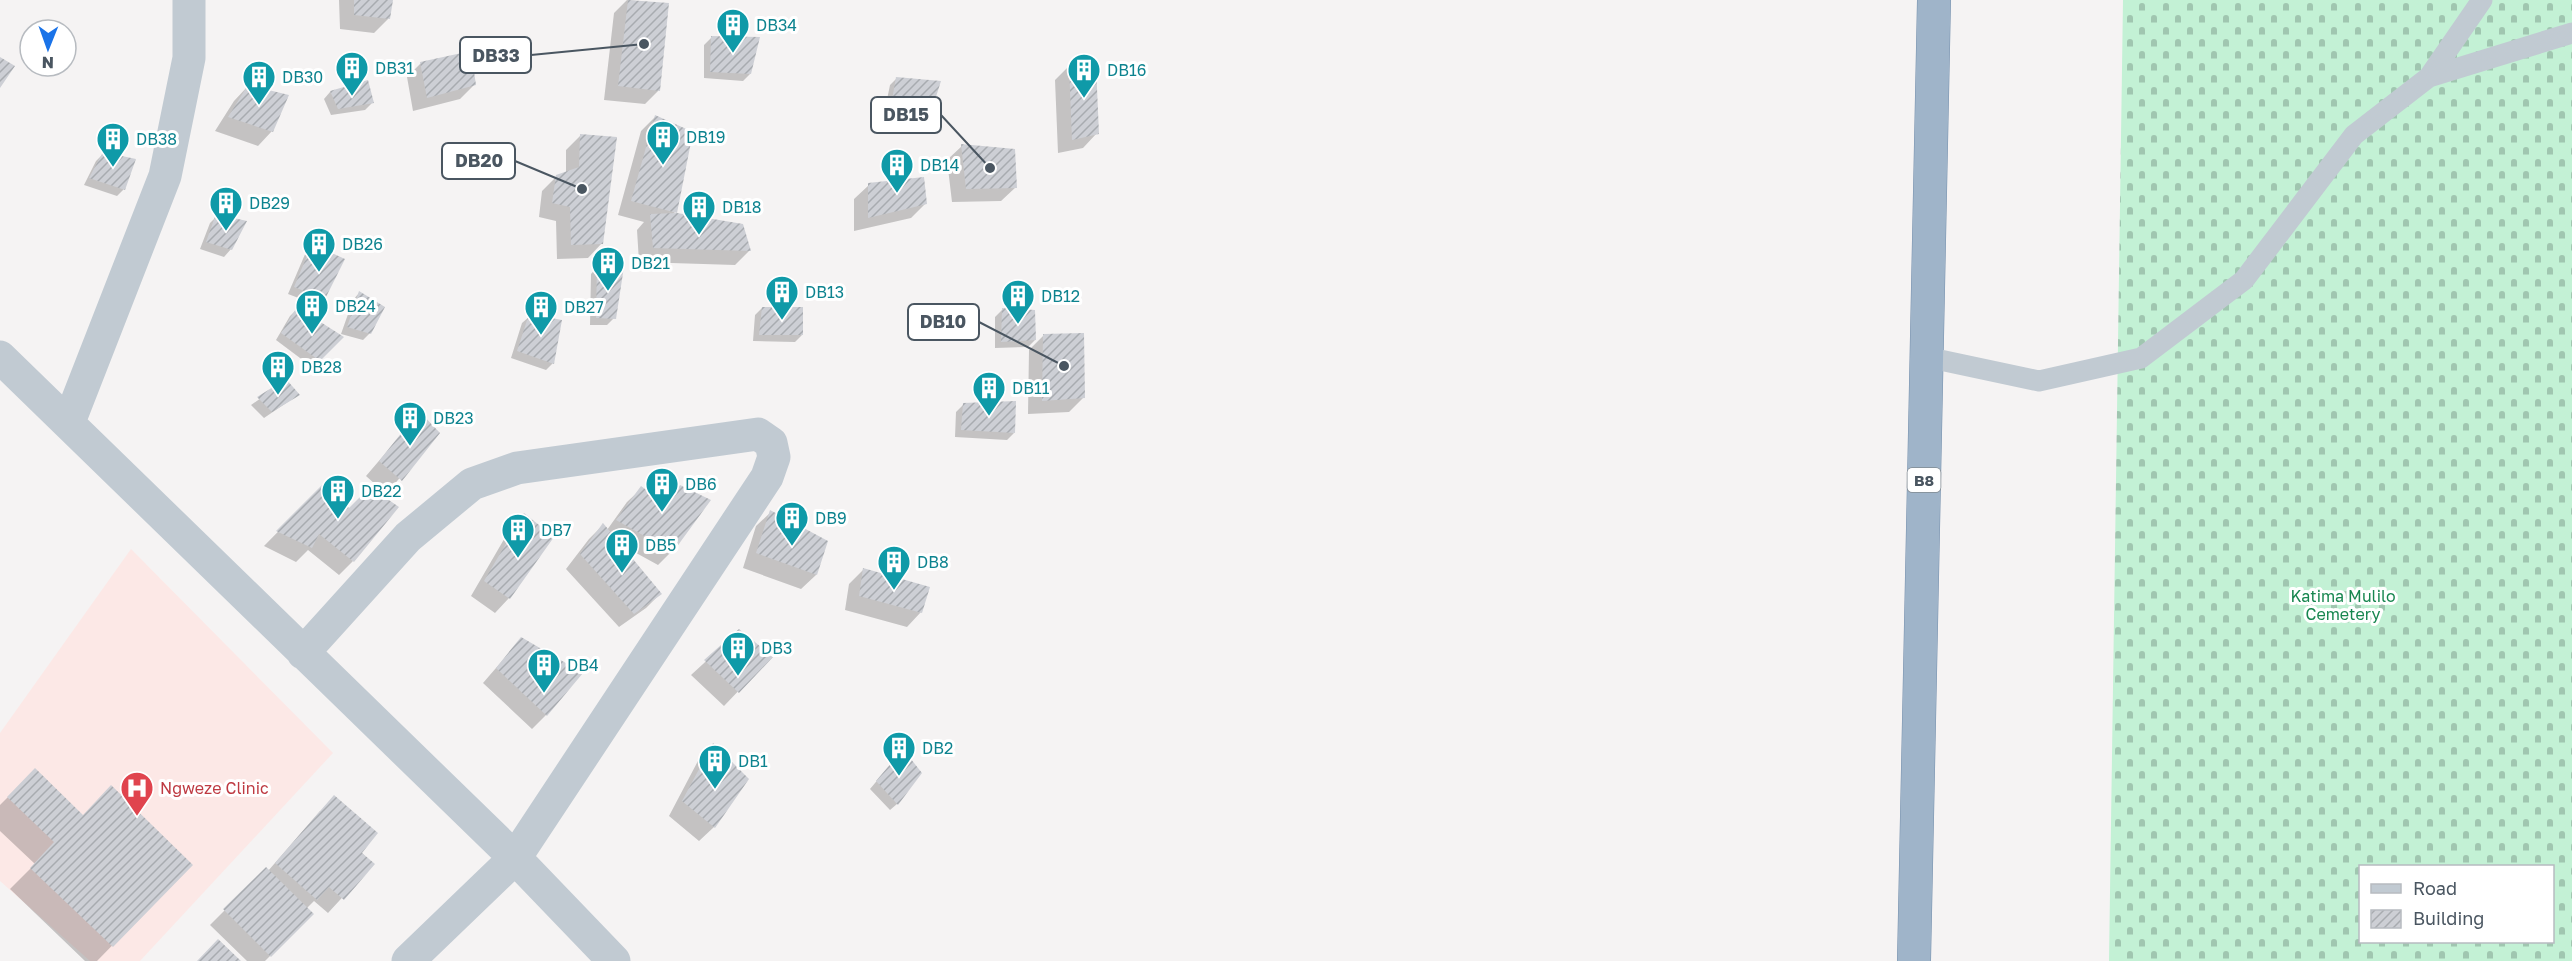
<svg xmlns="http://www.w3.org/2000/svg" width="2572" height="961" font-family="'Golos Text',sans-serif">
<defs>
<pattern id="cemetery-stones" width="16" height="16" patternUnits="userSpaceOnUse" patternTransform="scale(1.5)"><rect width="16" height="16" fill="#c3f1d5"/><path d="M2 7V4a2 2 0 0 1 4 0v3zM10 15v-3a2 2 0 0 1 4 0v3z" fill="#a0c6b0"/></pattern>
<pattern id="building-hatch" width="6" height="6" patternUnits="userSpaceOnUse" patternTransform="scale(1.5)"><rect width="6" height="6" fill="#cdcfd5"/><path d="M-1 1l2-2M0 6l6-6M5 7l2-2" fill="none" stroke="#a8abb0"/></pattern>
</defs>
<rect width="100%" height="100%" fill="#f5f3f3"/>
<!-- medical -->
<path fill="#fce8e6" d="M131,549L333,753L140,961H90L0,881V733Z"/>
<!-- cemetery -->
<path fill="url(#cemetery-stones)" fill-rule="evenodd" d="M2123,0H2572V961H2109ZM2360,866H2552V942H2360Z"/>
<!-- shadow -->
<path fill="#0003" d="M339,0H392L389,18L374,33L340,29Z
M627,0L667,4L659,90L645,104L604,100L614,13Z
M711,38L750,74L743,81L704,78V45Z
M421,63L474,85L460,99L413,111L407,77Z
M1069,66L1097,133L1083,148L1058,153L1055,80Z
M897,78L927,119L920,126L883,119L890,85Z
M367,82L372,103L365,110L331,115L324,99L330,92Z
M248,86L272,131L258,146L215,131L234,101Z
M656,116L675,212L673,214L749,251L735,265L639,262L637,230L644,222L618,215L641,131Z
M580,136L602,243L588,258L557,259L556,221L539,217L542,191L557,176L566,173V150Z
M962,146L1016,187L1001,201L952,202L947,160Z
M103,154L124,189L117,196L84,185L96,161Z
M869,185L926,203L911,218L854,231V199Z
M217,216L231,249L224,257L200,249L210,223Z
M313,245L324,298L317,305L288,294L306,252Z
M598,266L614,318L607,325H590L591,274Z
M359,293L370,333L363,340L341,334L353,300Z
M762,308L802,335L795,342L753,341L755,315Z
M297,309L341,337L312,367L276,340L290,316Z
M1002,310L1035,340L1028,347L995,348V317Z
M530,316L553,363L546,370L511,358L522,323Z
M1044,335L1083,398L1069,412L1028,414L1029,350Z
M285,381L298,395L264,418L251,405Z
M963,405L1014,433L1007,440L955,437L956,412Z
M419,414L438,433L386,494L366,476Z
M325,484L353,561L339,575L308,550L296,562L264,546Z
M681,487L672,551L658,565L618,543L660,594L646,608L619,627L566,569L589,539L603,525L607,530L627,502L642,488L664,505Z
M771,512L827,542L816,575L801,589L743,568L756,526Z
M524,515L552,537L509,598L495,613L471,596L510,529Z
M863,570L921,612L907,627L845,610L849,584Z
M739,631L770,658L724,706L691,675Z
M521,639L546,715L532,729L483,683Z
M713,745L714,827L699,841L669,816L699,759Z
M896,758L897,804L890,810L870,789Z
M35,770L82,816L191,865L97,961H85L10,889L35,864L0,831V805Z
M320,811L373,864L328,913L314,901L306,909L312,914L265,961H247L210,925L266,869L268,871Z"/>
<!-- building -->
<path fill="url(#building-hatch)" d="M354,0H393L390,19L354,15Z
M628,0L669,3L660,91L618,86Z
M711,36L760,37L751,74L710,72Z
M471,51L476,85L427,98L420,62Z
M0,57L15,66L0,88Z
M1069,65H1096L1099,134L1072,140Z
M896,77L941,81L929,119L890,112Z
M368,80L374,103L338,109L330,91Z
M248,85L289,95L273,132L228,117Z
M655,115L693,132L677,213L743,224L751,251L653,248L650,214L677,213L631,201Z
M580,134L617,137L603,244L571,245L570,207L552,203L556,175L579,167Z
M961,144L1015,149L1017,188L966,189Z
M103,152L136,159L125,190L89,178Z
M924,177L927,204L868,218V183Z
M216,214L247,221L232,250L206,242Z
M312,244L345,259L325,299L294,287Z
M625,260L616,319L596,318L597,265Z
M359,291L385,307L371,334L347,327Z
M297,307L344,337L320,361L281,333Z
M762,307H803V335H759Z
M1002,308L1035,310L1036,340L1001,342Z
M529,314L562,320L554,364L517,351Z
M1084,333L1085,398L1042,401L1043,334Z
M286,379L300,395L272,412L257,397Z
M1016,401L1015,433L961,430L963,403Z
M419,411L440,433L402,481L379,461Z
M325,482L349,508L370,487L399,507L354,562L319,534L312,548L276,531Z
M680,485L711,500L673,552L616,520L641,486L668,506Z
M770,510L828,541L817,575L756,553Z
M524,513L554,537L510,599L484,581Z
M603,523L662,594L634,614L580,554Z
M863,568L930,587L922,613L859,596Z
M739,629L773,657L739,693L704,660Z
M521,637L583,673L547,716L496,668Z
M713,743L749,779L715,828L682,801Z
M903,749L922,773L898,805L876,781Z
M35,768L83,815L111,785L193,865L113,947L30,868L54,842L7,797Z
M334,795L378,833L362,853L375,864L344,900L329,887L317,900L275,863Z
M266,867L314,914L271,957L223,909Z
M218,939L241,961H197Z"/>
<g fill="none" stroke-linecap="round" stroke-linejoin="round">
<!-- trunk casing -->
<g stroke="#7690ad" stroke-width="34">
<path id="trunk" d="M1914,961L1934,0"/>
</g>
<!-- service -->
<path stroke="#c1cad2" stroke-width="21" d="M2429,77L2572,33
M1926,357L2039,381L2141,358L2244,280L2354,135L2429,77L2482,0"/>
<!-- minor -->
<path stroke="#c1cad2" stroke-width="33" d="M0,357L515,858L614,961
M69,422L165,176L189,58V0
M303,653L408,537L472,484L517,468L758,434L771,443L774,457L767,477L515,858L408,961"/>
<!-- trunk -->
<use href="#trunk" stroke="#9fb4c9" stroke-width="33"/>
</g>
<!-- icons -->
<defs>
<g id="building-pin" transform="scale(1.725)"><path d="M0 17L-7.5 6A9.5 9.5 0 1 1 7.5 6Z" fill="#0f9aa8" stroke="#fff"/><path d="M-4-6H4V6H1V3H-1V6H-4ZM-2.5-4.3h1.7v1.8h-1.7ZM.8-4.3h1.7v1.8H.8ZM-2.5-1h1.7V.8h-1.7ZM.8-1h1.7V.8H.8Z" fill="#fff"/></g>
<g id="hospital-pin" transform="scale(1.725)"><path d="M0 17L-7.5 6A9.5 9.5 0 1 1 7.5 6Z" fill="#e0444e" stroke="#fff"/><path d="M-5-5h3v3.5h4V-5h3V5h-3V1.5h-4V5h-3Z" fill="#fff"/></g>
</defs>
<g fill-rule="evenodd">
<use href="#building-pin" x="733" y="25"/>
<use href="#building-pin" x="352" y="68"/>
<use href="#building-pin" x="1084" y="70"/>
<use href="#building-pin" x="259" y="77"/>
<use href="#building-pin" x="663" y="137"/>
<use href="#building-pin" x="113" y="139"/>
<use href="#building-pin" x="897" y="165"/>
<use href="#building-pin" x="226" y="203"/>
<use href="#building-pin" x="699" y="207"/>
<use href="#building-pin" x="319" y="244"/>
<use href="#building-pin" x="608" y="263"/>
<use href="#building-pin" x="782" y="292"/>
<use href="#building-pin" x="1018" y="296"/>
<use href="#building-pin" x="312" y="306"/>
<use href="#building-pin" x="541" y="307"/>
<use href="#building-pin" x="278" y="367"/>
<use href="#building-pin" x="989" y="388"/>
<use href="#building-pin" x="410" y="418"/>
<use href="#building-pin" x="662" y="484"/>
<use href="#building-pin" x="338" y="491"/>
<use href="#building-pin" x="792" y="518"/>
<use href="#building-pin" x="518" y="530"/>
<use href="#building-pin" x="622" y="545"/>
<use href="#building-pin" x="894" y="562"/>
<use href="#building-pin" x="738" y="648"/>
<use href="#building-pin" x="544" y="665"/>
<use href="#building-pin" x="899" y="748"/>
<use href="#building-pin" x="715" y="761"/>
<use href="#hospital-pin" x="137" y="788"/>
</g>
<g text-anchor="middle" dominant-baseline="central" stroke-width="6" stroke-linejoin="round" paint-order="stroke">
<!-- shield labels -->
<rect fill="#fff" stroke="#808990" stroke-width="1.5" x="1907.5" y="468" width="33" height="24" rx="4.5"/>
<g font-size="15" font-weight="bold" fill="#4a5661">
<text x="1924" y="480">B8</text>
</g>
<!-- culture labels -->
<g font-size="16" fill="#0d838f" stroke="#fff" text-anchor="start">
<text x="756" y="25">DB34</text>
<text x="375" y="68">DB31</text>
<text x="1107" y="70">DB16</text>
<text x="282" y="77">DB30</text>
<text x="686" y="137">DB19</text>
<text x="136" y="139">DB38</text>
<text x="920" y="165">DB14</text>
<text x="249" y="203">DB29</text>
<text x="722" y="207">DB18</text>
<text x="342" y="244">DB26</text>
<text x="631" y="263">DB21</text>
<text x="805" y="292">DB13</text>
<text x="1041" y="296">DB12</text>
<text x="335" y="306">DB24</text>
<text x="564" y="307">DB27</text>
<text x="301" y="367">DB28</text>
<text x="1012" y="388">DB11</text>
<text x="433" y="418">DB23</text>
<text x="685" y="484">DB6</text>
<text x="361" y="491">DB22</text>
<text x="815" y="518">DB9</text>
<text x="541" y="530">DB7</text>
<text x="645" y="545">DB5</text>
<text x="917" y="562">DB8</text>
<text x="761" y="648">DB3</text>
<text x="567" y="665">DB4</text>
<text x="922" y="748">DB2</text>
<text x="738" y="761">DB1</text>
</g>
<!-- park labels -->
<g font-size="16" fill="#17864f" stroke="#fff">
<text x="2343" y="596">Katima Mulilo<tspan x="2343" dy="18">Cemetery</tspan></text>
</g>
<!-- health labels -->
<g font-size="16" fill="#be3a42" stroke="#fff" text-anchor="start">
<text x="160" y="788">Ngweze Clinic</text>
</g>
</g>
<!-- callouts -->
<path fill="none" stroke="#4a5661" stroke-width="2" d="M644 44L531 55M990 168L941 115M582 189L515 161M1064 366L979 322"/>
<g fill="#4a5661" stroke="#fff" stroke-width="2">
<circle cx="644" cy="44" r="6"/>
<circle cx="990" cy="168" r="6"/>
<circle cx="582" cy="189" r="6"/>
<circle cx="1064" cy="366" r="6"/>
</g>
<g fill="#fff" stroke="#4a5661" stroke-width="2">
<rect x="460" y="37" width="71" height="36" rx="6"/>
<rect x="871" y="97" width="70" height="36" rx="6"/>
<rect x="442" y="143" width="73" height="36" rx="6"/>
<rect x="908" y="304" width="71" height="36" rx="6"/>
</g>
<g font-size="18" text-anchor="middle" font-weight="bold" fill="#4a5661">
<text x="496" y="62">DB33</text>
<text x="906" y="121">DB15</text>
<text x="479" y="167">DB20</text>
<text x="943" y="328">DB10</text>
</g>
<!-- legend -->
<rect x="2359" y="865" width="195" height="78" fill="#ffffff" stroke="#b7bbc0" stroke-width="1.5"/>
<rect x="2371" y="884" width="30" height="9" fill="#c1cad2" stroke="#b7bbc0" stroke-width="1.5"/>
<text x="2413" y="895" font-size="18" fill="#4a5661">Road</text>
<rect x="2371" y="910" width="30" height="18" fill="url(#building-hatch)" stroke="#b7bbc0" stroke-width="1.5"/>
<text x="2413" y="925" font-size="18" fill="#4a5661">Building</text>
<!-- north arrow -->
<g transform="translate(48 48) rotate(181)"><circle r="28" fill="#ffffff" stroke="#b7bbc0" stroke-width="1.5"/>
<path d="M0-4.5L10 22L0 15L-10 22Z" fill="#1a73e8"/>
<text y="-9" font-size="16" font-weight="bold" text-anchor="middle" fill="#4a5661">N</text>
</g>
</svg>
